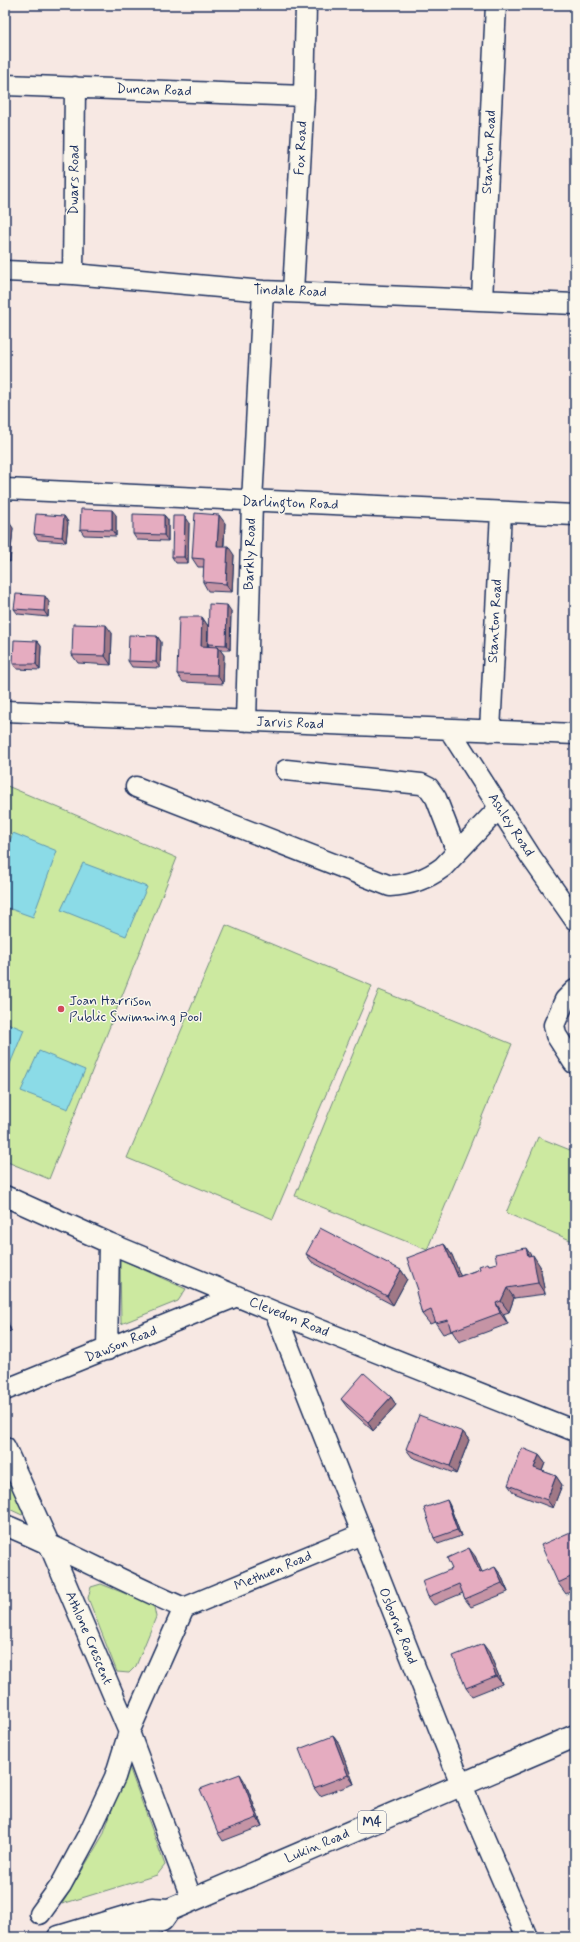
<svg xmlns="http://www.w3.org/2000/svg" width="580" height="1942" font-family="Mynerve,sans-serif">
<rect width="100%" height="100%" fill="#f7e8e3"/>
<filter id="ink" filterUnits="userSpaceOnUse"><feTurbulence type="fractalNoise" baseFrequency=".025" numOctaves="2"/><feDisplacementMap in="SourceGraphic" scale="8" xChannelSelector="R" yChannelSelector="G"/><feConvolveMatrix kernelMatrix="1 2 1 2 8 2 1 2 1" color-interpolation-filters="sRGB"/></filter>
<g filter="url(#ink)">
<!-- green -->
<path fill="#cce9a0" stroke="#748c7f" d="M5,785L177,858L49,1179L5,1161Z
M226,925L372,986L273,1219L127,1158Z
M379,990L512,1044L427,1250L295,1196Z
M538,1137L575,1152V1242L506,1213Z
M120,1259L186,1289L178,1301L121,1324Z
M5,1471L25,1511L22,1515L5,1507Z
M101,1584L149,1603L154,1607L156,1617L136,1666L129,1673L117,1672L88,1598L91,1587Z
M128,1764L165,1865L157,1875L62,1904L103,1835Z"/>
<!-- water -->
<path fill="#8bdbe7" stroke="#5e96b0" d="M13,833L57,851L33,917L5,907V853Z
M83,863L147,887L126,936L61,910Z
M5,1022L24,1030L5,1076Z
M39,1051L85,1070L68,1109L21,1091Z"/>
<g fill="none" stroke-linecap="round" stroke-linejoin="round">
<!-- minor casing -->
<g stroke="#1b2f5e" stroke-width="23">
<path id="minor" d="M5,85L304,96
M5,271L73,274L263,291L575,304
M73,274L75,87
M293,291L304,96L306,5
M482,300L496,5
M5,489L575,515
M5,711L575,734
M246,721L252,502L263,291
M449,729L531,857L575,920
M490,731L501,512
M286,770L421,784L429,788L436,798L457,852
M136,787L390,886C411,885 427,879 443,867L499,808
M574,1063L556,1035L554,1025L565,1000L575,990
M5,1196L109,1243L275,1312L575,1431
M275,1312L461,1784L527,1937
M107,1350L109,1243
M5,1390L237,1296
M5,1447L49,1544L129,1732L192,1900
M5,1525C66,1550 123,1582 184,1608L129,1732L115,1777L88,1835L61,1885L40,1914
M184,1608L362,1534"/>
</g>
<!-- major casing -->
<g stroke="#1b2f5e" stroke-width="25">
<path id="major" d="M59,1937L152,1909L169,1910L575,1736
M123,1937L162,1920L169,1910"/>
</g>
<!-- minor -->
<use href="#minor" stroke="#fbf7ec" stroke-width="20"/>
<!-- major -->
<use href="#major" stroke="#fbf7ec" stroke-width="22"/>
</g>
<!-- wall -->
<path fill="#c594a5" stroke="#1b2f5e" d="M116,515V536L84,535L80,529Z
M164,515L168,520V541L137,540L133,534Z
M64,516L68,522L66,542L38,540L34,534Z
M5,519L13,528L10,562L5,561Z
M189,522L188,563H176L172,557Z
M225,523L224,546L234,555L232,592L208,591L203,582L204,567H198L192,558Z
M49,602L48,617L18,614L14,609Z
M231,611L230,650H220L224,655L223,684L183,682L177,674L202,617L208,626L207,646H209L208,644Z
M112,633L111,665L78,663L72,655Z
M157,636L161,642L160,668L132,667L128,661Z
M37,641L41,646L40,670L17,669L13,664Z
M444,1244L452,1255L460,1276L480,1269L490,1265L531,1256L540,1266L545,1294L514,1298L509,1312L503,1314L508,1324L459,1342L452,1331L443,1334L435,1322L430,1324L422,1314L418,1290Z
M306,1254L401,1270L407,1279L393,1305L312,1262Z
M5,1315L11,1331L5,1333Z
M391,1397L396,1405L373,1431L347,1407L341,1399Z
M463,1432L469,1440L456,1474L412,1457L406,1449Z
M539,1455L545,1463L542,1471L556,1476L562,1485L553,1508L514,1493L508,1485Z
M447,1500L450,1506L461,1536L438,1544L434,1538Z
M575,1530V1589L566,1594L558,1583Z
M475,1556L482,1572L501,1575L508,1592L471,1607L465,1599L463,1593L434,1605L428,1597L452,1569Z
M489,1652L502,1684L472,1696L466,1688Z
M333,1736L339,1744L354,1784L320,1796L314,1788Z
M245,1782L262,1826L223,1841L218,1833Z"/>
<!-- shaded-wall -->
<path fill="#a07886" stroke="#1b2f5e" d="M112,510L116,515V536L112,530Z
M164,515L168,520V541L164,535Z
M219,515L225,523L223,554L217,546Z
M64,516L68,522L66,542L62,537Z
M185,516L189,522L188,563L184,557Z
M7,519L13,528L10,562L5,555V542Z
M228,546L234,555L232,592L226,584Z
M45,596L49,602L48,617L44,611Z
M227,605L231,611L230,650L226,645Z
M202,617L208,626L207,654L201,646Z
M106,625L112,633L111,665L105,656Z
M157,636L161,642L160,668L156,662Z
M37,641L41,646L40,670L36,664Z
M218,647L224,655L223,684L217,675Z
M444,1244L452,1255L465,1287L458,1277Z
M526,1248L533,1258V1255L540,1266L545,1294L538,1283L528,1256Z
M401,1270L407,1279L393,1305L387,1296Z
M507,1288L514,1298L509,1312L501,1301Z
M496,1303L503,1314L508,1324L500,1313Z
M5,1315L11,1331L6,1322Z
M391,1397L396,1405L373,1431L368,1422Z
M463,1432L469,1440L456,1474L450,1466Z
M539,1455L545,1463L540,1476L534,1468Z
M556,1476L562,1485L553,1508L547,1500Z
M447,1500L450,1506L461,1536L457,1530Z
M469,1548L475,1556L486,1582L480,1573Z
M495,1567L501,1575L508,1592L502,1583Z
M483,1644L489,1652L502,1684L496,1676Z
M333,1736L339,1744L354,1784L348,1775Z
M240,1774L245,1782L262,1826L257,1818Z"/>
<!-- building -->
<path fill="#e5acc0" stroke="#1b2f5e" d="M81,509L112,510V530L80,529Z
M195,513L219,515L217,546H228L226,584L203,582L204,559L192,558Z
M36,514L64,516L62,537L34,534Z
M133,514L164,515V535L133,534Z
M173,516H185L184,557H172Z
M5,519H7L5,542Z
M16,594L45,596L44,611L14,609Z
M209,604L227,605L226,645L208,644Z
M179,617H202L201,646L218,647L217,675L177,674Z
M73,624L106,625L105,656L72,655Z
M129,635L157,636L156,662L128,661Z
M14,640L37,641L36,664H13Z
M320,1228L401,1270L387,1296L306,1254Z
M444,1244L458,1277L480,1269L479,1266L488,1263L489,1265L497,1263L495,1254L526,1248L528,1256L533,1255L538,1283L507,1288L501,1301L496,1303L500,1313L451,1331L448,1320L436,1323L431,1310L422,1314L416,1292L418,1290L407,1258Z
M364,1373L391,1397L368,1422L341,1399Z
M419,1415L463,1432L450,1466L406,1449Z
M522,1448L539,1455L534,1468L556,1476L547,1500L508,1485Z
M447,1500L457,1530L434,1538L424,1508Z
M575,1530V1575L558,1583L541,1545Z
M469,1548L480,1573L495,1567L502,1583L465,1599L459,1584L428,1597L422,1581L452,1569L447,1558Z
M483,1644L496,1676L466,1688L453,1656Z
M333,1736L348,1775L314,1788L299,1749Z
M240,1774L257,1818L218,1833L200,1789Z"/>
</g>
<!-- markers -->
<circle fill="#d1495b" stroke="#fbf7ec" stroke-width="1.5" cx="61" cy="1009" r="4"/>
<g text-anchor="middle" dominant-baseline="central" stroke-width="3" stroke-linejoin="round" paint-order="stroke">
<!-- shield labels -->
<rect fill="#fbf7ec" stroke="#5e6b89" stroke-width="1" x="358" y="1811" width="28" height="22" rx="3"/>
<g font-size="13" font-weight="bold" fill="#1b2f5e">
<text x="372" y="1822">M4</text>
</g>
<!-- street labels -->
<g font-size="14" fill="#1b2f5e" stroke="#fbf7ec">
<text transform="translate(154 90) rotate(2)">Duncan Road</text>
<text transform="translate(301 148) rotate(-87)">Fox Road</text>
<text transform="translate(489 152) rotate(-87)">Stanton Road</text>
<text transform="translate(74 180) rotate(-89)">Dwars Road</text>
<text transform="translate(290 291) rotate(2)">Tindale Road</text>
<text transform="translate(290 503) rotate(2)">Darlington Road</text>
<text transform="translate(250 554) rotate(-88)">Barkly Road</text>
<text transform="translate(495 621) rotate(-87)">Stanton Road</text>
<text transform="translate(290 723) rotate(2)">Jarvis Road</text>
<text transform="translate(511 825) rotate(57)">Ashley Road</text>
<text transform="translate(289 1317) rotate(22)">Clevedon Road</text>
<text transform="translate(121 1344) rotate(-22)">Dawson Road</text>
<text transform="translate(273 1571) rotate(-23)">Methuen Road</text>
<text transform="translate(398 1626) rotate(68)">Osborne Road</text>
<text transform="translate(89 1638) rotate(67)">Athlone Crescent</text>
<text transform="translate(317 1846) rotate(-23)">Lukin Road</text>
</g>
<!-- poi labels -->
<g font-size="14" fill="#1b2f5e" stroke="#fbf7ec" text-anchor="start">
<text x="69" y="1001">Joan Harrison<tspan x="69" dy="16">Public Swimming Pool</tspan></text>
</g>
</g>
<!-- margin -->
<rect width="580" height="1942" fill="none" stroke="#fbf7ec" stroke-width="20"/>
<rect x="10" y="10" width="560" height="1922" fill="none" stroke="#1b2f5e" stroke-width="1.5" filter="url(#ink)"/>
</svg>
